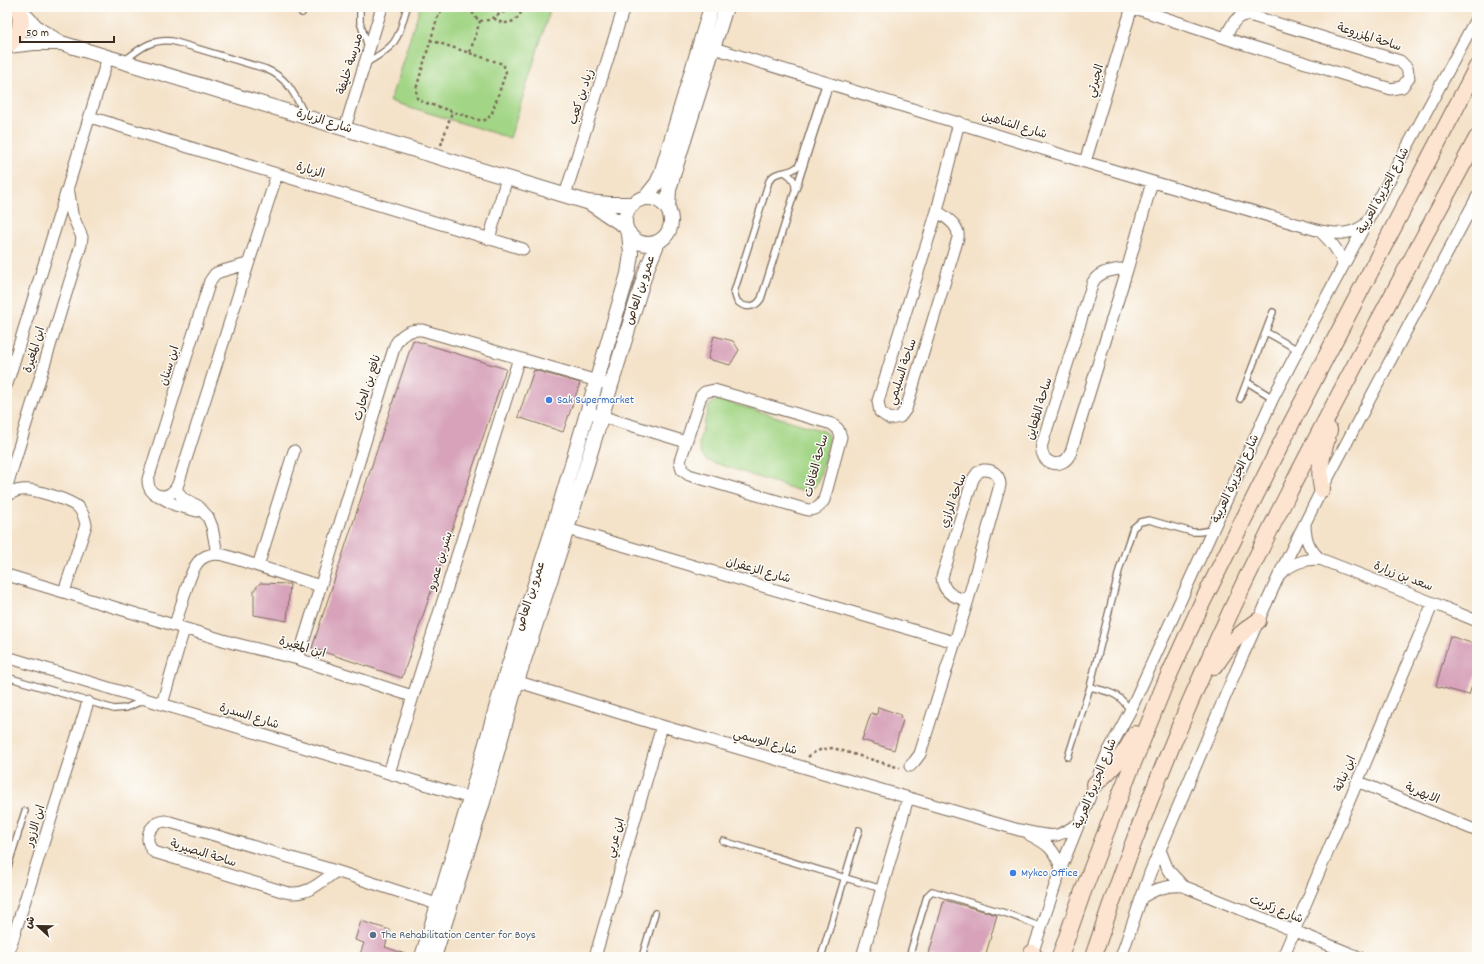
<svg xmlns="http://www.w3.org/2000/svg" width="1484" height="964" font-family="Dekko,'Playpen Sans Arabic',sans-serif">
<rect width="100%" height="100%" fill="#fdfcf7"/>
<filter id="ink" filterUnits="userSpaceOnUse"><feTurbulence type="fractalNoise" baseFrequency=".025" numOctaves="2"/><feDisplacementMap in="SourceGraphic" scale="8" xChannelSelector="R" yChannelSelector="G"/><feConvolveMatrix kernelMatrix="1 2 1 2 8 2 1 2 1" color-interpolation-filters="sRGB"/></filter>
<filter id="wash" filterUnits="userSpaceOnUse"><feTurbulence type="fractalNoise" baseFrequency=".012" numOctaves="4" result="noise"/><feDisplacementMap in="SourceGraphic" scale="16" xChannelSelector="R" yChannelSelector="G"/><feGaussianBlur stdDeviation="0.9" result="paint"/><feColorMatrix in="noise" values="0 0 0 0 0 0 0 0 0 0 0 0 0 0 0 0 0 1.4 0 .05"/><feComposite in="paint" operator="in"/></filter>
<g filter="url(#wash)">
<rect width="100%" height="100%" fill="#f4e2c9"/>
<!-- green -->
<path fill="#a2d585" stroke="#6e8052" d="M420,7H551L510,138L390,101Z
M716,400H720L824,431L827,434L829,439C826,450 821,481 813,488C808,491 802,491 797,490L706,460L701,454L699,447V441L709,406Z"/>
<g id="blocks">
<!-- building -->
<path fill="#d7a2ba" d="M714,336L733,341L739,350L730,365L708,359Z
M413,340L506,369L402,678L312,648Z
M534,370L580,383L563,432L518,417Z
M260,583L290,584L287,621L254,615V590Z
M1450,636L1477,645V671L1469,695L1436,686Z
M878,707L901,715L900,717L903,720L894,750L862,740L871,713L877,715Z
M944,900L997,915L985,957H928Z
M361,921L390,930L385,947L408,955V957H359L364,943L355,940Z"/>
</g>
</g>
<g filter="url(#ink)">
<use href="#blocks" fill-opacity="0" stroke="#7c6a5a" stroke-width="1"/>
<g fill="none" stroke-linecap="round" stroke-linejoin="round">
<!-- service casing -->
<g stroke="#7c6a5a" stroke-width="8">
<path id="service" d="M360,7V22L368,47
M302,13L304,7
M125,60C141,48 151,39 172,41L266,69C289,79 294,94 305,115
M366,63C398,45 397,41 407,7
M786,173C793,177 796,183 795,191L761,299C755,308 745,309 737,301L734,292L769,181C776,168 790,176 799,165L826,82
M796,189L830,83
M1266,332L1298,350
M1247,382L1273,398
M1240,399L1273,312
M7,677L114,709L126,708L144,700
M1090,687C1109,692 1120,693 1130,711
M1068,757L1090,687L1120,567L1133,528L1140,522L1149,520L1192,532H1199L1212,530
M723,841L882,889
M7,870L25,811
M642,957L655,913
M821,957L859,830
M909,957L927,896L932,891L1008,914L1042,927"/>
</g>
<!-- minor casing -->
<g stroke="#7c6a5a" stroke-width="13">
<path id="minor" d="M1132,7L1234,41L1391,89L1402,87L1409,78L1407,68L1400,61L1249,15C1235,14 1231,27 1225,38
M707,46L1085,162L1320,231C1339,234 1349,236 1366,224
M90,117L523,249
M345,128L382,7
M1085,162L1132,7
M565,195L624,7
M937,211C946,218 960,225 958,238L906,409L900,417L890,419L880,412L878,401L937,211L959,122
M1320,231C1331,242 1340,251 1343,266
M489,239L507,178
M247,264L219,272L215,274L210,281L148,479C147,499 171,502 178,484L277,174
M1119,269L1127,270L1071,452C1063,472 1038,464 1042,444L1093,282C1099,272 1109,271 1119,269Z
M1127,270L1152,182
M7,384L108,57
M714,390L832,424L838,429L841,437L824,500C820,507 816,510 808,510L689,475L682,470L680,461L701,396L705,392Z
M594,414L686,442
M983,470C993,469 1000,475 1000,485L968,600C954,598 943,593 942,577L973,479L978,472Z
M7,486L81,245L82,237L72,214L69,193
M176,488L182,498L198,506L208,517L212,527L217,554
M7,496C11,493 16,490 22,490C33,488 70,500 79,508C83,513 85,519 86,525L64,592
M159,496L175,505L197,511
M1305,524C1305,539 1309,549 1320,559
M560,527L954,642
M258,566L294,451
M1281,573C1293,563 1304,559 1320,559L1433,603L1477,621
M7,575L233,643L298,659L412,696
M175,625C178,614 182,604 185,593C192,571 196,550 224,555L320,586
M7,657L477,800
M298,659L395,345C401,334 409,329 422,330L604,383
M509,679L662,726L1019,830C1031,832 1045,837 1057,835C1065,833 1072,827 1080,823
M162,704L184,629
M910,766L914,762L920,754L968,600
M389,773L519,358
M1357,781L1477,831
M165,821L170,822L336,871C320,883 306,897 285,892L154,852C142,840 149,823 165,821Z
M1030,835C1048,844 1054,849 1061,868
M1160,850L1168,870L1183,886
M336,871L446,907
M1141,898C1155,889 1166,885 1183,886L1359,957
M7,957L88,702
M595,957L662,726
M862,957L908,798
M1031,957L1061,868L1107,754L1130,711L1273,398L1298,350L1477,17
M1121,957L1150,873L1238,666L1280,573L1322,489L1477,197
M1283,957L1433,603"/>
</g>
<!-- tertiary casing -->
<g stroke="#7c6a5a" stroke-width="16">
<path id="tertiary" d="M19,9L38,29L61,43L587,202L610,204H633
M7,46L34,43H59
M645,198L657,183L661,174L711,7
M625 221a23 23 0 1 1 46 0a23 23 0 1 1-46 0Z
M591,204L626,227
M668,209L669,190L674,172L726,7
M422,957L470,799L505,677L554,525L628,274L631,254L629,233
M434,957L483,802L517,681L567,529L646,271L658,242"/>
</g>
<!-- secondary casing -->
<g stroke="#7c6a5a" stroke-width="18">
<path id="secondary" d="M7,46C20,36 24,23 18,7
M1322,489C1317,465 1324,452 1329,430
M1215,666C1230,643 1236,636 1258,621
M1095,784C1112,769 1125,755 1135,734
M1032,953L1035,957
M1060,957L1082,894L1121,793L1164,686L1201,605L1292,422L1477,67
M1093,957C1145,800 1210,647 1285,500C1346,378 1413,258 1477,138"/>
</g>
<!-- path -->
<path stroke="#7c6a5a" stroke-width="2.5" stroke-dasharray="3 3" stroke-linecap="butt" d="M469,7L476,18L480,21L488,20L514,7
M494,18C504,28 521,22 522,7
M430,40L503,64L506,71L505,75L492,113L487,120H479L423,102L417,98L416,89L437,19L443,7
M470,52L480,21
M441,145L452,112
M808,757C816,750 822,749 833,748L900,768"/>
<!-- service -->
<use href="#service" stroke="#fff" stroke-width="5.5"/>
<!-- minor -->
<use href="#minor" stroke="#fff" stroke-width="11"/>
<!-- tertiary -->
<use href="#tertiary" stroke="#fff" stroke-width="14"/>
<!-- secondary -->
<use href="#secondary" stroke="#fde4d1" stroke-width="16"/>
</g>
</g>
<!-- markers -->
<g fill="#3f7fe0" stroke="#fdfcf7" stroke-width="1.5">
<circle cx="549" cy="400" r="4"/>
<circle cx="1013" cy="873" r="4"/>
</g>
<circle fill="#5c6f8a" stroke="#fdfcf7" stroke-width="1.5" cx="373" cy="935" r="4"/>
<g text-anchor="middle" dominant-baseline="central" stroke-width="3" stroke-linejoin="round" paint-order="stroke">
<!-- street labels -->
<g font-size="12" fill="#3b2a1e" stroke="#fdfcf7">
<text transform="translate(1369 38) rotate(18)">ساحة المزروعة</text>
<text transform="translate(351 64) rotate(-73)">مدرسة خليفة</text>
<text transform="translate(1096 81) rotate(-73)">الجبرتي</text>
<text transform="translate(582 97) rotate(-72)">زياد بن كعب</text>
<text transform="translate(324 122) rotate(17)">شارع الزبارة</text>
<text transform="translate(1014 126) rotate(17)">شارع الشاهين</text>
<text transform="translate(310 171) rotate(17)">الزبارة</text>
<text transform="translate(1384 191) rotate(-62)">شارع الجزيرة العربية</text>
<text transform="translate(641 290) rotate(-72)">عمرو بن العاص</text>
<text transform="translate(35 350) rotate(-73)">ابن المغيرة</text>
<text transform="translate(170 366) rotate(-72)">ابن سنان</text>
<text transform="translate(903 372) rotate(-72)">ساحة السليمي</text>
<text transform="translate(368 388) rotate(-73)">نافع بن الحارث</text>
<text transform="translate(1040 409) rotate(-73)">ساحة الظعاين</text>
<text transform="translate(817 466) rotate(-75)">ساحة الغافات</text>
<text transform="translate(1236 479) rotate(-65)">شارع الجزيرة العربية</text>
<text transform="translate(954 501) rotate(-70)">ساحة الرازي</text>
<text transform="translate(441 561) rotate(-73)">بشر بن عمرو</text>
<text transform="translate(758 571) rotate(16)">شارع الزعفران</text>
<text transform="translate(1403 577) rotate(21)">سعد بن زرارة</text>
<text transform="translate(531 596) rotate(-72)">عمرو بن العاص</text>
<text transform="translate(302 648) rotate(16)">ابن المغيرة</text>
<text transform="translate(249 717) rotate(17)">شارع السدرة</text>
<text transform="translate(765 743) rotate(16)">شارع الوسمي</text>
<text transform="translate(1346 774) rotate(-67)">ابن نباتة</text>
<text transform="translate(1096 784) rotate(-68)">شارع الجزيرة العربية</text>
<text transform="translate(1422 794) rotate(23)">الابهرية</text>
<text transform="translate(36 826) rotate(-73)">ابن الازور</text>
<text transform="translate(616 838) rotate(-74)">ابن عربي</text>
<text transform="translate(203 854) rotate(17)">ساحة البصيرية</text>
<text transform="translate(1276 910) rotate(22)">شارع زكريت</text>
</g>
<!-- shop labels -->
<g font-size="12" fill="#366cbe" stroke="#fdfcf7" text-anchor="start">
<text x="557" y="400">Sak Supermarket</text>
<text x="1021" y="873">Mykco Office</text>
</g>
<!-- service labels -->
<g font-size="12" fill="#4e5e75" stroke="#fdfcf7" text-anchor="start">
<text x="381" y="935">The Rehabilitation Center for Boys</text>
</g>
</g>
<!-- margin -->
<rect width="1484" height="964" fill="none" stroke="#fdfcf7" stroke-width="24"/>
<!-- north arrow -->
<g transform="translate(38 926) rotate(292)" stroke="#fdfcf7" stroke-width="3" paint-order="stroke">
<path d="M0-3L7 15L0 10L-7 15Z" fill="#3b2a1e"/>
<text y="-6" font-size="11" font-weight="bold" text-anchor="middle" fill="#3b2a1e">ش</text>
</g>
<!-- scale -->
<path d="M20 36v6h94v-6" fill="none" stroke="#3b2a1e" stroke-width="2"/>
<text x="26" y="36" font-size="12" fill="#3b2a1e" stroke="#fdfcf7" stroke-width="3" paint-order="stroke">50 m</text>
</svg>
